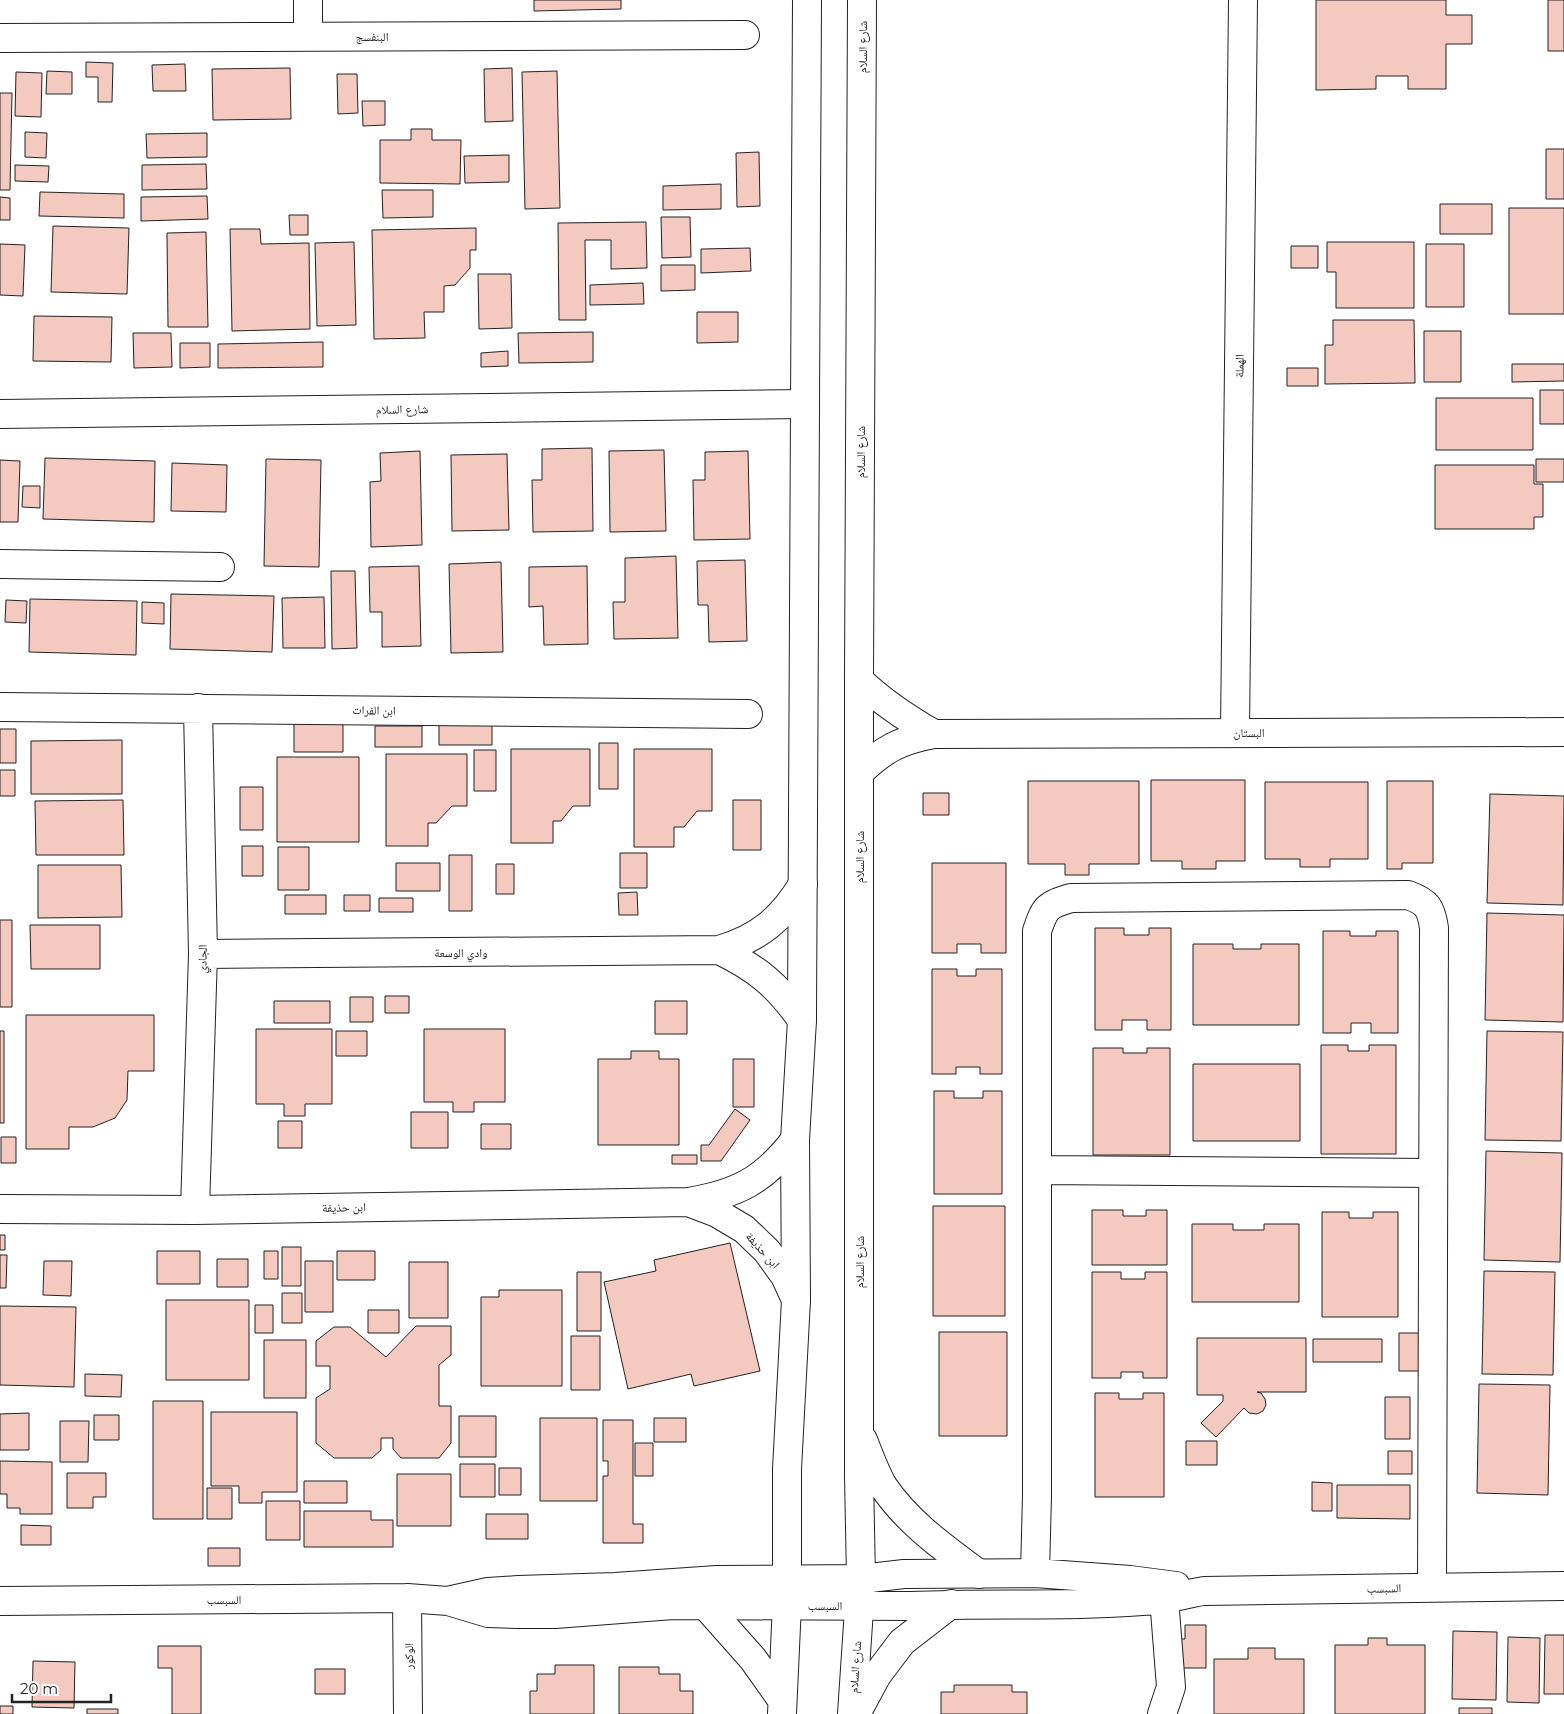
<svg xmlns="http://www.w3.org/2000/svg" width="1564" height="1714" font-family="Montserrat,'Noto Naskh Arabic',sans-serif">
<rect width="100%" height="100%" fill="#fff"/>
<!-- building -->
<path fill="#f3c9c0" stroke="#222" d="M534,0H621V9L534,11Z
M1316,0H1446V15H1472V44H1446V89H1408V76H1376V89L1316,90Z
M1548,0H1564V51H1548Z
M86,62L113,63L112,102H98V77H86Z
M185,64L186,91H153L152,65Z
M290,68L291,119L213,120L212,69Z
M512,68L513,121L485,122L484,69Z
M47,71L72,72V94H46Z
M557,71L560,208L525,209L522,72Z
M16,72L42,73L41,117L15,116Z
M337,74H357L358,113L338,114Z
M0,93H12L10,190H0Z
M362,101H385V125L363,126Z
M411,129H432V140H461L460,184L380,183V140H411Z
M25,132L47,133L46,158L25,157Z
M207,133V157L147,158L146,134Z
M1546,149H1564V199H1546Z
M759,152L760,206L737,207L736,153Z
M509,155V182L465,183L464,156Z
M206,164L207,189L142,190V165Z
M15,165L49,166L48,182L15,181Z
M721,184V209L663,210V186Z
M382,190H433V217L383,218Z
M40,192L124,194V218L39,216Z
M207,196L208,219L141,221V197Z
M0,197L10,198V220H0Z
M1440,204H1492V234H1440Z
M1509,208H1564V314H1509Z
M289,215H308V235H290Z
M661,217H690L691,257L662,258Z
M646,222L647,268L611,269V240H585L586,320H559L558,223Z
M53,226L129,228L127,294L51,292Z
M476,228V250H470V268L455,285L444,286V312H424L425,338L374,339L372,230Z
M230,229H260L261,244L309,243L310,329L232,331Z
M206,232L208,327H168L167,233Z
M354,242L356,325L317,326L315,243Z
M1327,242H1414V308H1336V272H1327Z
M0,244L25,245L23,296L0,295Z
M1426,244H1464V307H1426Z
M1291,246H1318V268H1291Z
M750,248L751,271L701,273V249Z
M661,265H695V290L661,291Z
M478,274H511L512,328L479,329Z
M643,283L644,304L590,305V285Z
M697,312H738V342L697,343Z
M34,316L112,317L111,362L33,361Z
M1333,320H1414L1415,383L1325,384V345H1333Z
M1424,331H1461V382H1424Z
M593,332V362L519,363L518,333Z
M133,333H171L172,367L134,368Z
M323,342V367L218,368V344Z
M180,343H210V367L180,368Z
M508,351V366L481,367V353Z
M1512,364H1564V381L1512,382Z
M1287,368H1318V386H1287Z
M1540,390H1564V424H1540Z
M1436,398H1533V450H1436Z
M592,448L593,531L533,532L532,480H542V449Z
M664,450L666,531L610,532L609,451Z
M420,451L422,545L371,547L370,482L381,481L380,453Z
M748,451L750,539L694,540L693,480H705V452Z
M507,454L509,530L452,531L451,455Z
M45,458L155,461L154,522L43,519Z
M266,459L321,460L319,567L264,566Z
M1536,459H1564V482H1536Z
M0,460L20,461L18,522H0Z
M172,463L227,465L226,512L171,511Z
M1435,465H1534V484H1543V517H1534V529H1435Z
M23,486H40V508L22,507Z
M676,556L678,638L614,639L613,602H625V558Z
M745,560L747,641L709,642L708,605H698L697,561Z
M501,562L503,652L451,653L449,564Z
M419,566L421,646L382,647V612H370L369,567Z
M587,566L588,644L544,645L543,606L529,607V567Z
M331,571H355L357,648L332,649Z
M171,594L274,596L272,652L170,649Z
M324,597L325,648H283L282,598Z
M30,599L137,601L136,655L29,652Z
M6,600L27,601L26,623L5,622Z
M142,602L164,603V624L142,623Z
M294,722H343V752H294Z
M439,723H492V745H439Z
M375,726H422V747H375Z
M0,729H16V763H0Z
M122,740V794H31V741Z
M599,743H618V789H599Z
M511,749H590V806H573L561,821H553V843H511Z
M634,749H712V811H697L684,827H674V847H634Z
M474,750H496V791H474Z
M386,754H467V806H452L436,823H428V846H386Z
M277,757H359V842H277Z
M0,770H15V796H0Z
M1151,780H1245V861H1216V869H1182V861H1151Z
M1028,781H1139V864H1089V875H1065V864H1028Z
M1387,781H1433V863H1402V869H1387Z
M1265,782H1368V859H1330V867H1300V859H1265Z
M240,787H263V830H240Z
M923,793H949V815H923Z
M1490,794L1564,796L1563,905L1487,903Z
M123,800L124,855H36L35,801Z
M733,800H761V850H733Z
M242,846H263V876H242Z
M278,847H309V890H278Z
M620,853H647V888H620Z
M449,855H472V911H449Z
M396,863H440V891H396Z
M932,863H1006V953H981V944H957V953H932Z
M496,864H514V894H496Z
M38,865H121L122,917L38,918Z
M637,892L638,915H619L618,893Z
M285,895H326V914H285Z
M344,895H370V911H344Z
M379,898H413V912H379Z
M1487,913L1564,915L1563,1022L1485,1020Z
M0,920H12V1007H0Z
M30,925H100V969H31Z
M1095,928H1124V935H1149V928H1171V1030H1147V1020H1122V1030H1095Z
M1323,931H1350V936H1376V931H1398V1033H1371V1023H1351V1033H1323Z
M1193,944H1233V949H1261V944H1299V1025H1193Z
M932,969H957V976H976V969H1002V1074H980V1067H956V1074H932Z
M385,996H409V1013H385Z
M350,997H373V1022H350Z
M274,1001H330V1023H274Z
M655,1001H687V1034H655Z
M26,1015H154V1071H128L127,1100L115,1118L93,1127H69V1149H26Z
M256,1029H332V1104H305V1116H284V1104H256Z
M424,1029H505V1102H474V1112H453V1102H424Z
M0,1031H4V1123H0Z
M336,1031H367V1056H336Z
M1487,1031L1563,1032L1561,1141L1485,1140Z
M1321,1045H1348V1051H1369V1045H1396V1154H1321Z
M1093,1048H1123V1053H1147V1048H1170V1155H1093Z
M631,1051H659V1059H679V1145H598V1059H631Z
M733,1059H754V1107H733Z
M1193,1064H1300V1141H1193Z
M934,1091H954V1098H983V1091H1002V1194H934Z
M735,1109L750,1120L721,1161H701V1145H709Z
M411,1112H448V1148H411Z
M278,1121H302V1148H278Z
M481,1124H511V1149H481Z
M1,1137H16V1163H1Z
M1486,1151L1562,1153L1560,1262L1484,1260Z
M672,1155H697V1164H672Z
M933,1206H1005V1316H933Z
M1092,1210H1123V1216H1146V1210H1167V1265H1092Z
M1322,1212H1349V1218H1373V1212H1398V1317H1322Z
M1192,1224H1233V1230H1264V1224H1299V1302H1192Z
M0,1235H5V1250H0Z
M730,1243L760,1371L694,1386L691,1374L628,1389L604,1282L656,1271L654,1260Z
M282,1247H301V1286H282Z
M157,1251H200V1284H157Z
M264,1251H278V1279H264Z
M337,1251H375V1280H337Z
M0,1255H7L6,1288H0Z
M217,1259H248V1287H217Z
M44,1261H72L71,1296L43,1295Z
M305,1261H333V1312H305Z
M409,1262H448V1318H409Z
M1484,1271L1555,1272L1553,1375L1482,1374Z
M577,1272H601V1331H577Z
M1092,1272H1121V1279H1145V1272H1167V1378H1143V1372H1121V1378H1092Z
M499,1290H562V1386H481V1297H499Z
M282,1293H302V1323H282Z
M166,1300H249V1380H166Z
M255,1305H273V1333H255Z
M0,1306L76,1307L74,1387L0,1385Z
M368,1310H399V1333H368Z
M416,1326H451V1355L439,1365V1406H451V1443L439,1458H401L393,1449V1438H381V1450L372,1458H334L316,1443V1398L330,1389V1366H316V1341L334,1327H350L386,1357Z
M939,1332H1007V1436H939Z
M1399,1333H1420V1371H1399Z
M571,1336H600V1390H571Z
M1197,1338H1306V1392H1257L1261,1393L1265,1399L1266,1405L1263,1411L1257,1414L1249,1413L1244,1408L1216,1437L1201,1423L1223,1401V1395H1197Z
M1313,1339H1382V1362H1313Z
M264,1340H306V1398H264Z
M85,1374L122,1375L121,1397L85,1396Z
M1479,1384L1550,1385L1548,1495L1477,1493Z
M1095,1393H1119V1399H1143V1393H1164V1497H1095Z
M1385,1397H1410V1439H1385Z
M153,1401H203V1519H153Z
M211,1412H297V1492H262V1503H239V1486H211Z
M29,1413V1450H0V1414Z
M94,1415H119V1440H94Z
M459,1416H496V1457H459Z
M540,1418H597V1501H540Z
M654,1418H686V1442H654Z
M603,1420H633V1524H643V1543H603V1476H608V1461H603Z
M60,1421H89L88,1462H60Z
M1186,1441H1217V1465H1186Z
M635,1443H653V1476H635Z
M1388,1451H1412V1474H1388Z
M0,1461L52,1462V1514H20V1508H7V1494H0Z
M460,1464H495V1497H460Z
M499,1468H521V1495H499Z
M67,1473H106V1497H93V1508H67Z
M397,1474H451V1526H397Z
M304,1481H347V1503H304Z
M1312,1482L1332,1483V1511H1312Z
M1337,1485H1410V1519L1337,1518Z
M207,1488H232V1519H207Z
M266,1501H300V1540H266Z
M304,1511H371V1520H393V1547H304Z
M486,1514H528V1539H486Z
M21,1525L51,1526V1545H21Z
M208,1548H240V1566H208Z
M1185,1625H1206V1668H1179V1639H1185Z
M1453,1631L1497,1632L1496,1700L1452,1699Z
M1545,1635H1564V1694H1544Z
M1508,1637L1540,1638L1539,1703L1507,1702Z
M1368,1638H1387V1645H1425V1714H1335V1645H1368Z
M158,1646H201V1714H172V1668H158Z
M1248,1648H1275V1659H1304V1714H1214V1659H1248Z
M33,1661L75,1662L74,1708L32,1707Z
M555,1665H594V1714H530V1691H537V1674H555Z
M619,1667H659V1674H680V1691H693V1714H619Z
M315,1669H345V1694H315Z
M954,1685H1012V1692H1027V1714H941V1692H954Z
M0,1706H13V1714H0Z
M1459,1708H1492V1714H1459Z
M87,1709H118V1714H87Z"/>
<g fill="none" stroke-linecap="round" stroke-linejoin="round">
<!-- street casing -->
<g stroke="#222" stroke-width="30">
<path id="street" d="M308,0V37
M0,38L745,35
M0,414L805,404
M0,564L220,567
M859,680C882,702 906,718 934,734
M0,707L748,714
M1235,732L1243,0
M859,773C883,749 901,740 934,734L1564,732
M719,950C758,969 777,985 802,1020
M203,954L719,950C759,938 782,919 803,884
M1037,1170L1432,1173
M688,1202L717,1213L744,1229L767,1251L785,1276L796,1300
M0,1209L195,1210L688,1202C738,1194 764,1180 795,1140
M195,1210L203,954L198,708
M1035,1573L1037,1496V931C1045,907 1047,905 1071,898L1408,895C1427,902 1431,907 1434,928L1432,1587
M407,1598L408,1714
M452,1600L488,1592L518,1590L615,1587L717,1580L861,1579L904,1574L1035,1573L1130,1580L1176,1586
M0,1601L407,1598L448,1601L488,1613L518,1614H555L673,1605L911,1606C995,1602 1079,1608 1163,1599C1176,1597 1190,1593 1204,1591L1564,1586
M1162,1714L1171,1687L1164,1598"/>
</g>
<!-- secondary casing -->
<g stroke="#222" stroke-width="30">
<path id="secondary" d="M863,1440C869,1455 875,1472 883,1486C908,1523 944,1548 979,1574
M706,1606L753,1659L782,1700
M782,1714L787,1604V1469L796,1300L795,1140L802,1020L807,0
M852,1714L861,1579L859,1476V680L862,0
M856,1714L877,1675L902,1642L951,1604"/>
</g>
<!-- street -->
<use href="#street" stroke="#fff" stroke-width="28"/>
<!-- secondary -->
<use href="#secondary" stroke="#fff" stroke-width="28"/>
</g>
<g text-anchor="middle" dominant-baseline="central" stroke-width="4" stroke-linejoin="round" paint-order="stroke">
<!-- street labels -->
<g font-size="12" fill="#222" stroke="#fff">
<text x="372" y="36">البنفسج</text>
<text transform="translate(862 47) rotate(-90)">شارع السلام</text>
<text transform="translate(1239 366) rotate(-89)">الهملة</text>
<text transform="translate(402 409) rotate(-1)">شارع السلام</text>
<text transform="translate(860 452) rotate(-90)">شارع السلام</text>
<text transform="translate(374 710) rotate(1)">ابن الفرات</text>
<text x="1249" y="732">البستان</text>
<text transform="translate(859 857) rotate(-90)">شارع السلام</text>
<text x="461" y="952">وادي الوسعة</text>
<text transform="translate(202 959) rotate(-89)">الجادي</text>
<text transform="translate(344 1207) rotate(-1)">ابن حذيفة</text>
<text transform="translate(763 1250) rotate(48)">ابن حذيفة</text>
<text transform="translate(859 1262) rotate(-90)">شارع السلام</text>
<text transform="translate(1384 1588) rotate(-1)">السبسب</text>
<text x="224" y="1599">السبسب</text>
<text x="825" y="1605">السبسب</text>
<text transform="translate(408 1656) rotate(-90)">الوكور</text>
<text transform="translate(855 1667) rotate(-86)">شارع السلام</text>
</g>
</g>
<!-- scale -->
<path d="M12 1694v8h99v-8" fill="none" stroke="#222222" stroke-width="2.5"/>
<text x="20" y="1694" font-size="15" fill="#222222" stroke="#ffffff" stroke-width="4" paint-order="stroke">20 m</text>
</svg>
